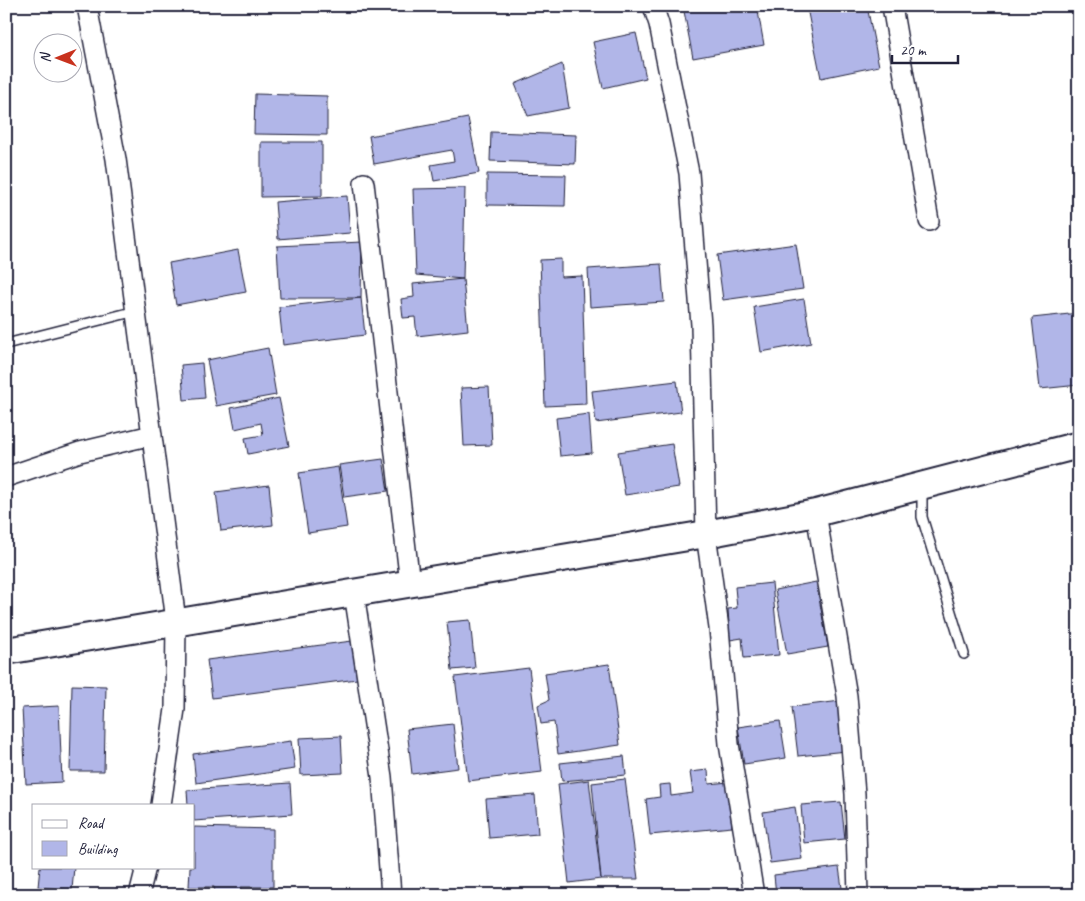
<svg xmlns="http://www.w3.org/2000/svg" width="1085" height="901" font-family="Caveat,sans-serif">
<rect width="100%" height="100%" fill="#fff"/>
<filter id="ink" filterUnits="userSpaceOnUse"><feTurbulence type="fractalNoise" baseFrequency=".02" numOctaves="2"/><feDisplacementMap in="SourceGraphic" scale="10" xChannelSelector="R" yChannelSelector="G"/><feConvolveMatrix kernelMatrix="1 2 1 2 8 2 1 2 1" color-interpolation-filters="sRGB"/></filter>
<g filter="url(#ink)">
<!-- building -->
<path fill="#b1b6e8" stroke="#22223b" d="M683,6H757L764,45L693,58Z
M816,6H867L879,66L821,78L807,8Z
M636,33L646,78L603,88L593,42Z
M562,64L569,108L528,116L515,84Z
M255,94L327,96V135L254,134Z
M468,118L479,173L434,181L431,165L454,161L452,150L374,164L369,136Z
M491,132L576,135L575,164L490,161Z
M261,142H322V196L261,197Z
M487,174L566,175L565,206L487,205Z
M465,188L463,279L416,275L413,189Z
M347,196L350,233L278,239L275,202Z
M362,242L361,298H280L277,246Z
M796,244L803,289L723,300L717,255Z
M238,250L246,292L176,305L169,263Z
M561,259V277L582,276L586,404L545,406L540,260Z
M661,264L664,302L590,307L588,269Z
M463,279L468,330L417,336L415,317L403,318L401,299L414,297L413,284Z
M361,298L365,335L283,345L279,307Z
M804,299L811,343L761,352L754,307Z
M1079,313V385L1040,389L1032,318Z
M268,348L276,395L216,406L207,360Z
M202,363L205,398L184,400L181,365Z
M677,381L681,412L596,423L592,391Z
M489,387L492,445L464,446L461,388Z
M279,398L289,446L248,454L245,438L263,435L261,423L235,429L231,408Z
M589,414L592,453L560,456L556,418Z
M672,444L679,487L625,495L618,452Z
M383,459L388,491L344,497L339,465Z
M338,467L347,527L308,533L299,473Z
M269,485L273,525L221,531L216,492Z
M816,582L828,647L787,654L775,590Z
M772,583L779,655L744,658L742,638L730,640L728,609L737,608L735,587Z
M470,620L475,668L452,670L447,622Z
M352,641L357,679L212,698L207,660Z
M609,664L620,745L558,754L554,722L541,724L538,705L549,700L545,673Z
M529,668L542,772L468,781L455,677Z
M72,685L106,686L104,771H70Z
M841,701L846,751L798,756L792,707Z
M59,706L62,782L26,784L22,708Z
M780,721L786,758L744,764L738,727Z
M453,724L458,768L412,774L407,729Z
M341,736L343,773L301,775L299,738Z
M291,741L295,769L196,783L193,754Z
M624,756L626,775L562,781L560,763Z
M708,770L709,784L728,782L732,827L650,835L646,799L660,797L659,785L670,784L671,796L693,793L690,772Z
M625,779L638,879H601L592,783Z
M589,780L601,879L569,883L558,784Z
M290,783L292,814L194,821V805H188L187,790Z
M535,795L538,834L489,838L486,799Z
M841,802L845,839L804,843L801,805Z
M795,807L802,859L770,863L763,812Z
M194,827L273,829V887H241L240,895H216L214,887H189L190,867H194Z
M40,867H74L72,890L38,887Z
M839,867L843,895H776L774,875Z"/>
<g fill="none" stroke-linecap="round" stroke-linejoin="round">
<!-- lane casing -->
<g stroke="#22223b" stroke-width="12">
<path id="lane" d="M6,344L136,311
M922,488V517L964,654"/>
</g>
<!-- street casing -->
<g stroke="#22223b" stroke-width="22">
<path id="street" d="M87,6L116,159L176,621L175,709L161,805
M653,6L659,24L689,173L701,325L706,534L719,628L729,744L754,895
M892,6L929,221
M364,183L410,584
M6,477L80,452L152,435
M816,513L847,696L855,794L858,895
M354,593L382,777L391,895
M139,895L146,867"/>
</g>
<!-- secondary casing -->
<g stroke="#22223b" stroke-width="30">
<path id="secondary" d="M6,651L706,534L816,513L1079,445"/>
</g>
<!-- lane -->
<use href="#lane" stroke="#fff" stroke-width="9"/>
<!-- street -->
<use href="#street" stroke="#fff" stroke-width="19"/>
<!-- secondary -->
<use href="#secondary" stroke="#fff" stroke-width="26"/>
</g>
</g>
<!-- margin -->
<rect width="1085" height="901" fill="none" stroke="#fff" stroke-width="25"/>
<rect x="12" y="12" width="1060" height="876" fill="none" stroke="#22223b" stroke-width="2" filter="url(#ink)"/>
<!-- legend -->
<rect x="32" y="804" width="162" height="65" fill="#ffffff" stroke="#a7a7b1"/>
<rect x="42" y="820" width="25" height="8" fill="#ffffff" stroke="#a7a7b1"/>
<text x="78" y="828" font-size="15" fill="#22223b">Road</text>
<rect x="42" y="841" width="25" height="15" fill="#b1b6e8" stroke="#a7a7b1"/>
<text x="78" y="854" font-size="15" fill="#22223b">Building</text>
<!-- north arrow -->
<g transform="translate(58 58) rotate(269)"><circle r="24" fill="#ffffff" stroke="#a7a7b1"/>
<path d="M0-4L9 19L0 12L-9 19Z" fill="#c8321e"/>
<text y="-8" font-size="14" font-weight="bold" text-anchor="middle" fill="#22223b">N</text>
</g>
<!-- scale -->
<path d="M892 55v8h66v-8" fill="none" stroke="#22223b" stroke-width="2.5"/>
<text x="900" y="55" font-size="15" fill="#22223b" stroke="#ffffff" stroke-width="4" paint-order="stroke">20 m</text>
</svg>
